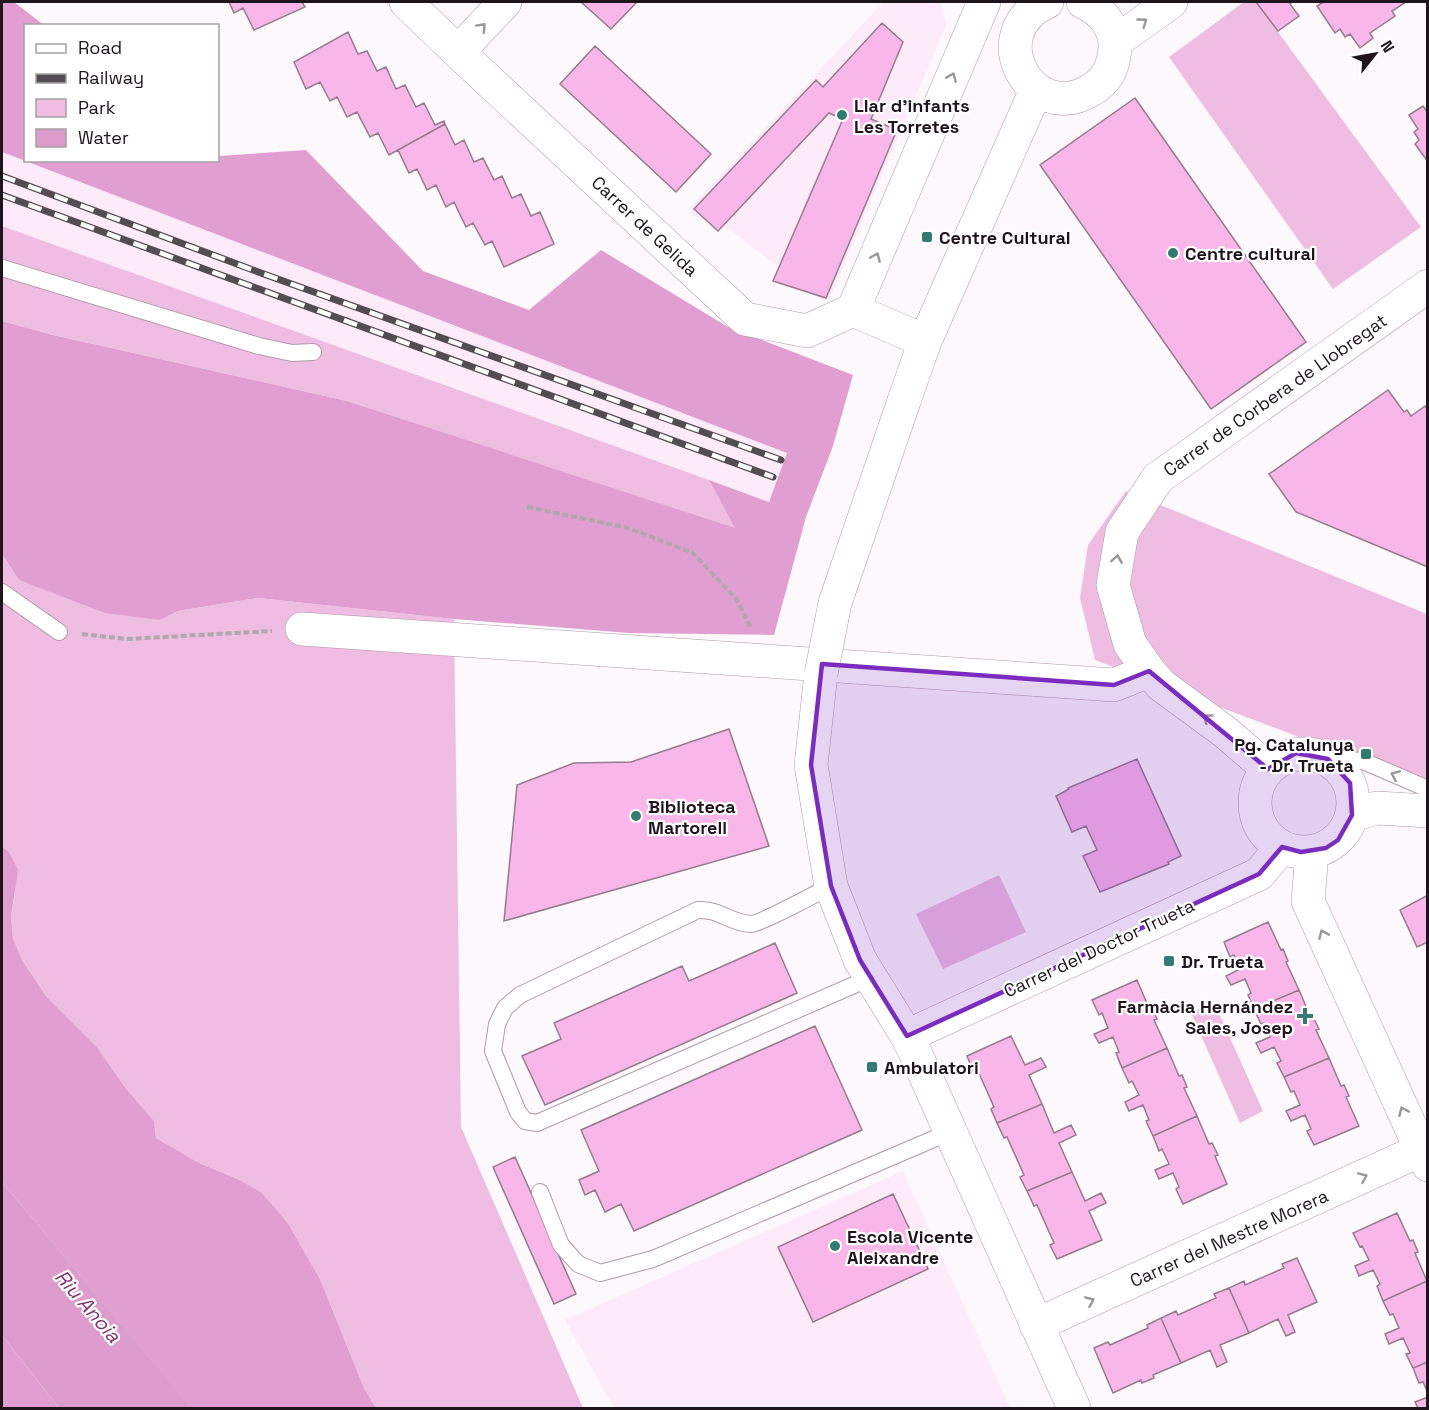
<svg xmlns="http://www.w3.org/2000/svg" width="1429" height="1410" font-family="'Space Grotesk',sans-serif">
<rect width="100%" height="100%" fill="#fdf8fc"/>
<!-- built -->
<path fill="#feebf9" d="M884,2H940L947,23L829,300L822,301L733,232L692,215L690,207Z
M2,152L788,452L769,502L2,226Z
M903,1171L1010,1408H614L565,1320Z"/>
<!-- green -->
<path fill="#eebde1" d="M1244,2H1256L1421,227L1333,289L1169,57Z
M2,226L709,480L736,529L347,401L53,335L2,321Z
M1126,491L1427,614V785L1095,660L1080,598L1088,545Z
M2,554L19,580L160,620L178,611L258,598L454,619L461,1127L583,1408H376L364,1388L320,1279L289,1225L277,1210L261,1192L240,1180L199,1163L156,1138L154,1121L124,1086L97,1047L46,996L22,960L13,938L11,917L15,893L9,852L2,846Z
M999,875L1026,932L943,969L916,914Z
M1214,1002L1263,1111L1240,1123L1191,1013Z"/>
<!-- forest -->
<path fill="#e09fd0" d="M2,2H14L44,25L26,26V160H218V156L306,150L423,271L529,310L601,250L728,327L853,375L833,446L806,517L774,635L629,633L454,619L258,598L178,611L160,620L105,613L19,580L2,554V321L53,335L347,401L735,528L709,480L769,502L787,453L2,152Z
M2,846L9,852L18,870L11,917L13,938L22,960L46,996L97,1047L124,1086L154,1121L156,1138L199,1163L240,1180L261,1192L277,1210L289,1225L320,1279L364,1388L376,1408H191L2,1182Z
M2,1335L59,1408H2Z"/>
<!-- water -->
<path fill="#dc9ccc" d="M2,1182L184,1399L191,1408H59L2,1335Z"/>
<!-- building -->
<path fill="#f9b6e8" stroke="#937c8d" stroke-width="1.5" d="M229,2H302L305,7L254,30L243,8L234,13Z
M581,2H637L611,29Z
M1256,2H1292L1290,4L1299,16L1278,31Z
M1321,2H1406L1392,11L1395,16L1370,33L1373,38L1360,48L1350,34L1345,37L1340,29L1335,33L1317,6L1322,3Z
M882,23L903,42L871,119L897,130L826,298L773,281L843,119L829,113L718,231L694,209L816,80L823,87Z
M348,32L358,54L367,51L377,71L386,67L396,89L405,85L416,107L424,103L435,125L444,121L445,124L389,155L378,133L370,137L357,112L347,117L337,97L330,101L320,82L306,89L294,62Z
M595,46L711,154L676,192L560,84Z
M1135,98L1306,342L1211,409L1040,165Z
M1423,106L1426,110L1428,109V162L1415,144L1419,140L1414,132L1418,129L1409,115Z
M445,124L455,145L464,140L474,162L483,158L494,180L502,176L512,198L521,194L531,216L540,212L554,244L504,267L492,241L485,245L473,223L466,227L454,202L446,207L436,185L427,190L417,169L409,173L398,150Z
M1388,390L1404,412L1407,410L1411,416L1425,406L1428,410V567L1296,512L1269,474Z
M729,729L769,846L504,921L517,785L574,763L631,762Z
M1137,759L1181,856L1168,862L1169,864L1100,892L1083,856L1097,850L1086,826L1072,832L1056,796L1069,789L1068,788Z
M1428,895V942L1417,947L1400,910Z
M1268,922L1281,950L1283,949L1288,961L1286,962L1299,990L1254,1009L1248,995L1251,993L1245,979L1231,985L1226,976L1240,969L1234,955L1230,957L1224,942Z
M775,943L797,993L545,1105L522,1056L561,1039L554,1023L682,966L689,981Z
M1137,980L1149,1008L1152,1007L1157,1019L1154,1020L1167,1048L1122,1068L1116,1053L1119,1052L1113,1037L1099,1043L1094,1034L1108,1028L1102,1013L1099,1015L1092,1000Z
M1299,990L1311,1018L1313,1017L1319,1029L1316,1030L1329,1058L1284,1077L1277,1063L1281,1061L1274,1047L1261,1053L1256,1043L1270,1037L1264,1023L1261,1024L1254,1009Z
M815,1026L862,1130L634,1231L621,1204L605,1212L595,1190L585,1195L579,1180L599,1171L581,1130Z
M1011,1036L1025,1065L1041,1058L1046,1067L1029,1075L1042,1104L997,1123L991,1109L994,1107L977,1069L973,1071L967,1056Z
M1167,1048L1179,1076L1182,1075L1187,1087L1184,1088L1197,1116L1153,1136L1146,1121L1149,1120L1143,1105L1129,1111L1125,1102L1139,1095L1132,1081L1129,1083L1122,1068Z
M1329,1058L1341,1086L1344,1085L1349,1096L1346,1097L1359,1126L1314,1145L1307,1131L1311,1129L1305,1115L1291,1121L1286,1111L1300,1105L1294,1091L1291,1092L1284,1077Z
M1042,1104L1054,1133L1071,1125L1076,1135L1059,1143L1072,1172L1027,1191L1020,1177L1024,1175L1007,1137L1004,1138L997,1123Z
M1197,1116L1209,1144L1212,1143L1218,1155L1215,1156L1227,1184L1183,1204L1176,1189L1179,1187L1173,1173L1159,1179L1155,1170L1169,1164L1162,1149L1159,1151L1153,1136Z
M515,1157L576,1294L554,1304L493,1167Z
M1072,1172L1085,1201L1101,1193L1106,1203L1089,1211L1102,1240L1057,1259L1050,1245L1054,1243L1037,1205L1034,1206L1027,1191Z
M893,1194L928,1269L813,1322L778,1247Z
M1397,1213L1410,1241L1413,1240L1418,1252L1415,1253L1427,1281L1383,1301L1377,1286L1380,1284L1373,1270L1359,1276L1355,1266L1369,1260L1362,1246L1360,1247L1353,1233Z
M1297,1258L1317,1302L1288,1315L1295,1332L1286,1336L1278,1319L1249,1333L1229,1288L1244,1281L1245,1285L1284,1268L1282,1264Z
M1427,1281L1428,1362L1413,1368L1406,1354L1410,1353L1403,1338L1389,1344L1385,1334L1399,1328L1393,1314L1390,1315L1383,1301Z
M1229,1288L1249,1333L1220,1345L1227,1362L1217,1367L1210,1350L1181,1363L1161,1318L1176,1311L1178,1315L1216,1298L1214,1294Z
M1161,1318L1181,1363L1153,1375L1154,1378L1142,1383L1141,1380L1113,1393L1094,1348L1108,1342L1110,1345L1148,1328L1147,1325Z
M1428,1362V1393L1423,1382L1419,1383L1413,1368Z
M1428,1397V1408H1418L1415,1402Z"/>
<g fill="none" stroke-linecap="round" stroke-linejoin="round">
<!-- lane casing -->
<g stroke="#b199aa" stroke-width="18">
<path id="lane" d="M2,268L259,346L292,353L313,352
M2,592L59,632
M1328,759L1363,761L1428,789
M831,886C819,892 760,924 751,924C729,923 721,909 698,910L520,995L505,1008L497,1024L493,1051L518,1112L525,1121L537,1123L870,978
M540,1192L561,1245L578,1264L600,1273L653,1259L950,1132"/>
</g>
<!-- street casing -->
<g stroke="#b199aa" stroke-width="34">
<path id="street" d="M406,2L458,52L745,319L807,331L853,310L925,341
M1047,2C980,32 1031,127 1091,90C1107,81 1114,66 1115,48C1116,27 1101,10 1083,2
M1115,42L1171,2
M458,52L505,2
M853,310L984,2
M904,401L925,341L1036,90
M302,629L1114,685L1149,671
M821,674L811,765L831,886L860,960L907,1036L914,1050L1074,1408
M1255 803a49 49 0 1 1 98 0a49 49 0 1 1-98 0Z
M1268,769L1225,732L1161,685L1149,671L1130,644L1113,585L1122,532L1158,478L1428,286
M1352,815L1377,808L1428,811
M1312,852L1308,901L1428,1165
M907,1036L1259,874L1282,847
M1036,1325L1421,1150"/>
</g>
<!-- path -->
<path stroke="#afa8ad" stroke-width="4" stroke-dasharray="6 3" stroke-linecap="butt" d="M527,507L628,528L693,553L737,600L751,628
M82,634L126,639L272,631"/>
<!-- lane -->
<use href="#lane" stroke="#fff" stroke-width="16"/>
<!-- street -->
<use href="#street" stroke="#fff" stroke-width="33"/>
<!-- rail casing -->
<g stroke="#544c53" stroke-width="7">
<path id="rail" d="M2,176L261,273L781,460
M2,195L773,477"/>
</g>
<!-- rail -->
<use href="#rail" stroke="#fff" stroke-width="4.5" stroke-dasharray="14" stroke-linecap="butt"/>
<!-- street-bridge casing -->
<g stroke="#b199aa" stroke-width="34" stroke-linecap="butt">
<path id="street-bridge" d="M821,674L835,603L904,401"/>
</g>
<!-- street-bridge -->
<use href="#street-bridge" stroke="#fff" stroke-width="33"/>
</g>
<!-- one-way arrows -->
<defs><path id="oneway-chevron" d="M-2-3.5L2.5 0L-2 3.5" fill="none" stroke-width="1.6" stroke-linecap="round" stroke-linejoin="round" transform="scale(1.5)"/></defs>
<g stroke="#9a9699">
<use href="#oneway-chevron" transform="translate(1143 22) rotate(-36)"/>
<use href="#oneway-chevron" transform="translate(482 27) rotate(-47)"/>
<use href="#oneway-chevron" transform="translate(952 77) rotate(-67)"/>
<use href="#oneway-chevron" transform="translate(876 257) rotate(-67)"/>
<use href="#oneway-chevron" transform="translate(1117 559) rotate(-81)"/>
<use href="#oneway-chevron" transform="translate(1207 718) rotate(-144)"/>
<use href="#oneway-chevron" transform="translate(1395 775) rotate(-157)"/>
<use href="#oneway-chevron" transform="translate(1323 934) rotate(-114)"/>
<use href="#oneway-chevron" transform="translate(1403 1111) rotate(-114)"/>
<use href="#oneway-chevron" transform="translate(1363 1177) rotate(-24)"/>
<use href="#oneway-chevron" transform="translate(1090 1301) rotate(-24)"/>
</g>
<!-- marked area -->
<path fill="#7b2cbf" fill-opacity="0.2" stroke="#7b2cbf" stroke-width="4.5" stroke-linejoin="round" d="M822,664L1114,685L1149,671L1268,769L1296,753L1328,759L1350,783L1352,815L1338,840L1326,848L1301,852L1282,847L1259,874L907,1036L860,960L831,886L811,765Z"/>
<!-- markers -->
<g fill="#337a72" stroke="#fff" stroke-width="2">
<circle cx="842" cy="115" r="6"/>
<rect x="921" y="231" width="12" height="12" rx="3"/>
<circle cx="1173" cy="253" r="6"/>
<rect x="1360" y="748" width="12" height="12" rx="3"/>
<circle cx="636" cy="816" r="6"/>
<rect x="1163" y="955" width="12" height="12" rx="3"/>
<path d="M1302 1007h6v6h6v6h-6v6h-6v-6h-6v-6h6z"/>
<rect x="866" y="1061" width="12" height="12" rx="3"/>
<circle cx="835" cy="1246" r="6"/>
</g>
<g text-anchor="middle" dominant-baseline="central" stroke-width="4.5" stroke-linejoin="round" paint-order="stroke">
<!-- poi labels -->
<g font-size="18" font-weight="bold" fill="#1e151c" stroke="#fff" text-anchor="start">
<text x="854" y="105">Llar d'infants<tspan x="854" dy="21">Les Torretes</tspan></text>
<text x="939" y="237">Centre Cultural</text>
<text x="1185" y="253">Centre cultural</text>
<text x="1354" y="744" text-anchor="end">Pg. Catalunya<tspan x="1354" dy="21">- Dr. Trueta</tspan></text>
<text x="648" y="806">Biblioteca<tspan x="648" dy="21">Martorell</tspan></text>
<text x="1181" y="961">Dr. Trueta</text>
<text x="1293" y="1006" text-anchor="end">Farmàcia Hernández<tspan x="1293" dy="21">Sales, Josep</tspan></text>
<text x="884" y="1067">Ambulatori</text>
<text x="847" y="1236">Escola Vicente<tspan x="847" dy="21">Aleixandre</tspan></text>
</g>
<!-- street labels -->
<g font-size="18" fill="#1e151c" stroke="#fff">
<text transform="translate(645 226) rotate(43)">Carrer de Gelida</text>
<text transform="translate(1275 395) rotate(-35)">Carrer de Corbera de Llobregat</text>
<text transform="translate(1099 948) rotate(-25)">Carrer del Doctor Trueta</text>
<text transform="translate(1229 1238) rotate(-24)">Carrer del Mestre Morera</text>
</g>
<!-- water labels -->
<g font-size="20" font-style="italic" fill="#7e3370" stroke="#fff">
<text transform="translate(88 1306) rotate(49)">Riu Anoia</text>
</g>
</g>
<!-- border -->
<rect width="1429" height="1410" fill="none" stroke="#1e151c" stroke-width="6"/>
<!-- legend -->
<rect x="24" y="24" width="195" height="138" fill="#ffffff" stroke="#a5a1a4" stroke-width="1.5"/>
<rect x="36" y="44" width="30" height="9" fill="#ffffff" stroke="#a5a1a4" stroke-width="1.5"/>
<text x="78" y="54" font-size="18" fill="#1e151c">Road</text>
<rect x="36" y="74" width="30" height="9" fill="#544c53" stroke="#a5a1a4" stroke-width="1.5"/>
<text x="78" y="84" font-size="18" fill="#1e151c">Railway</text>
<rect x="36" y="99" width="30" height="18" fill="#eebde1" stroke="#a5a1a4" stroke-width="1.5"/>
<text x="78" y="114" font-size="18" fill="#1e151c">Park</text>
<rect x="36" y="129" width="30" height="18" fill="#dc9ccc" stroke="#a5a1a4" stroke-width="1.5"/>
<text x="78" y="144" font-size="18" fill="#1e151c">Water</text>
<!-- north arrow -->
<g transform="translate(1375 54) rotate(59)" stroke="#ffffff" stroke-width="4.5" paint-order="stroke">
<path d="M0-4.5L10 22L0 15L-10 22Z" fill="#1e151c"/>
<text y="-9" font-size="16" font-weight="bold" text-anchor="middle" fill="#1e151c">N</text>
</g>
</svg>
